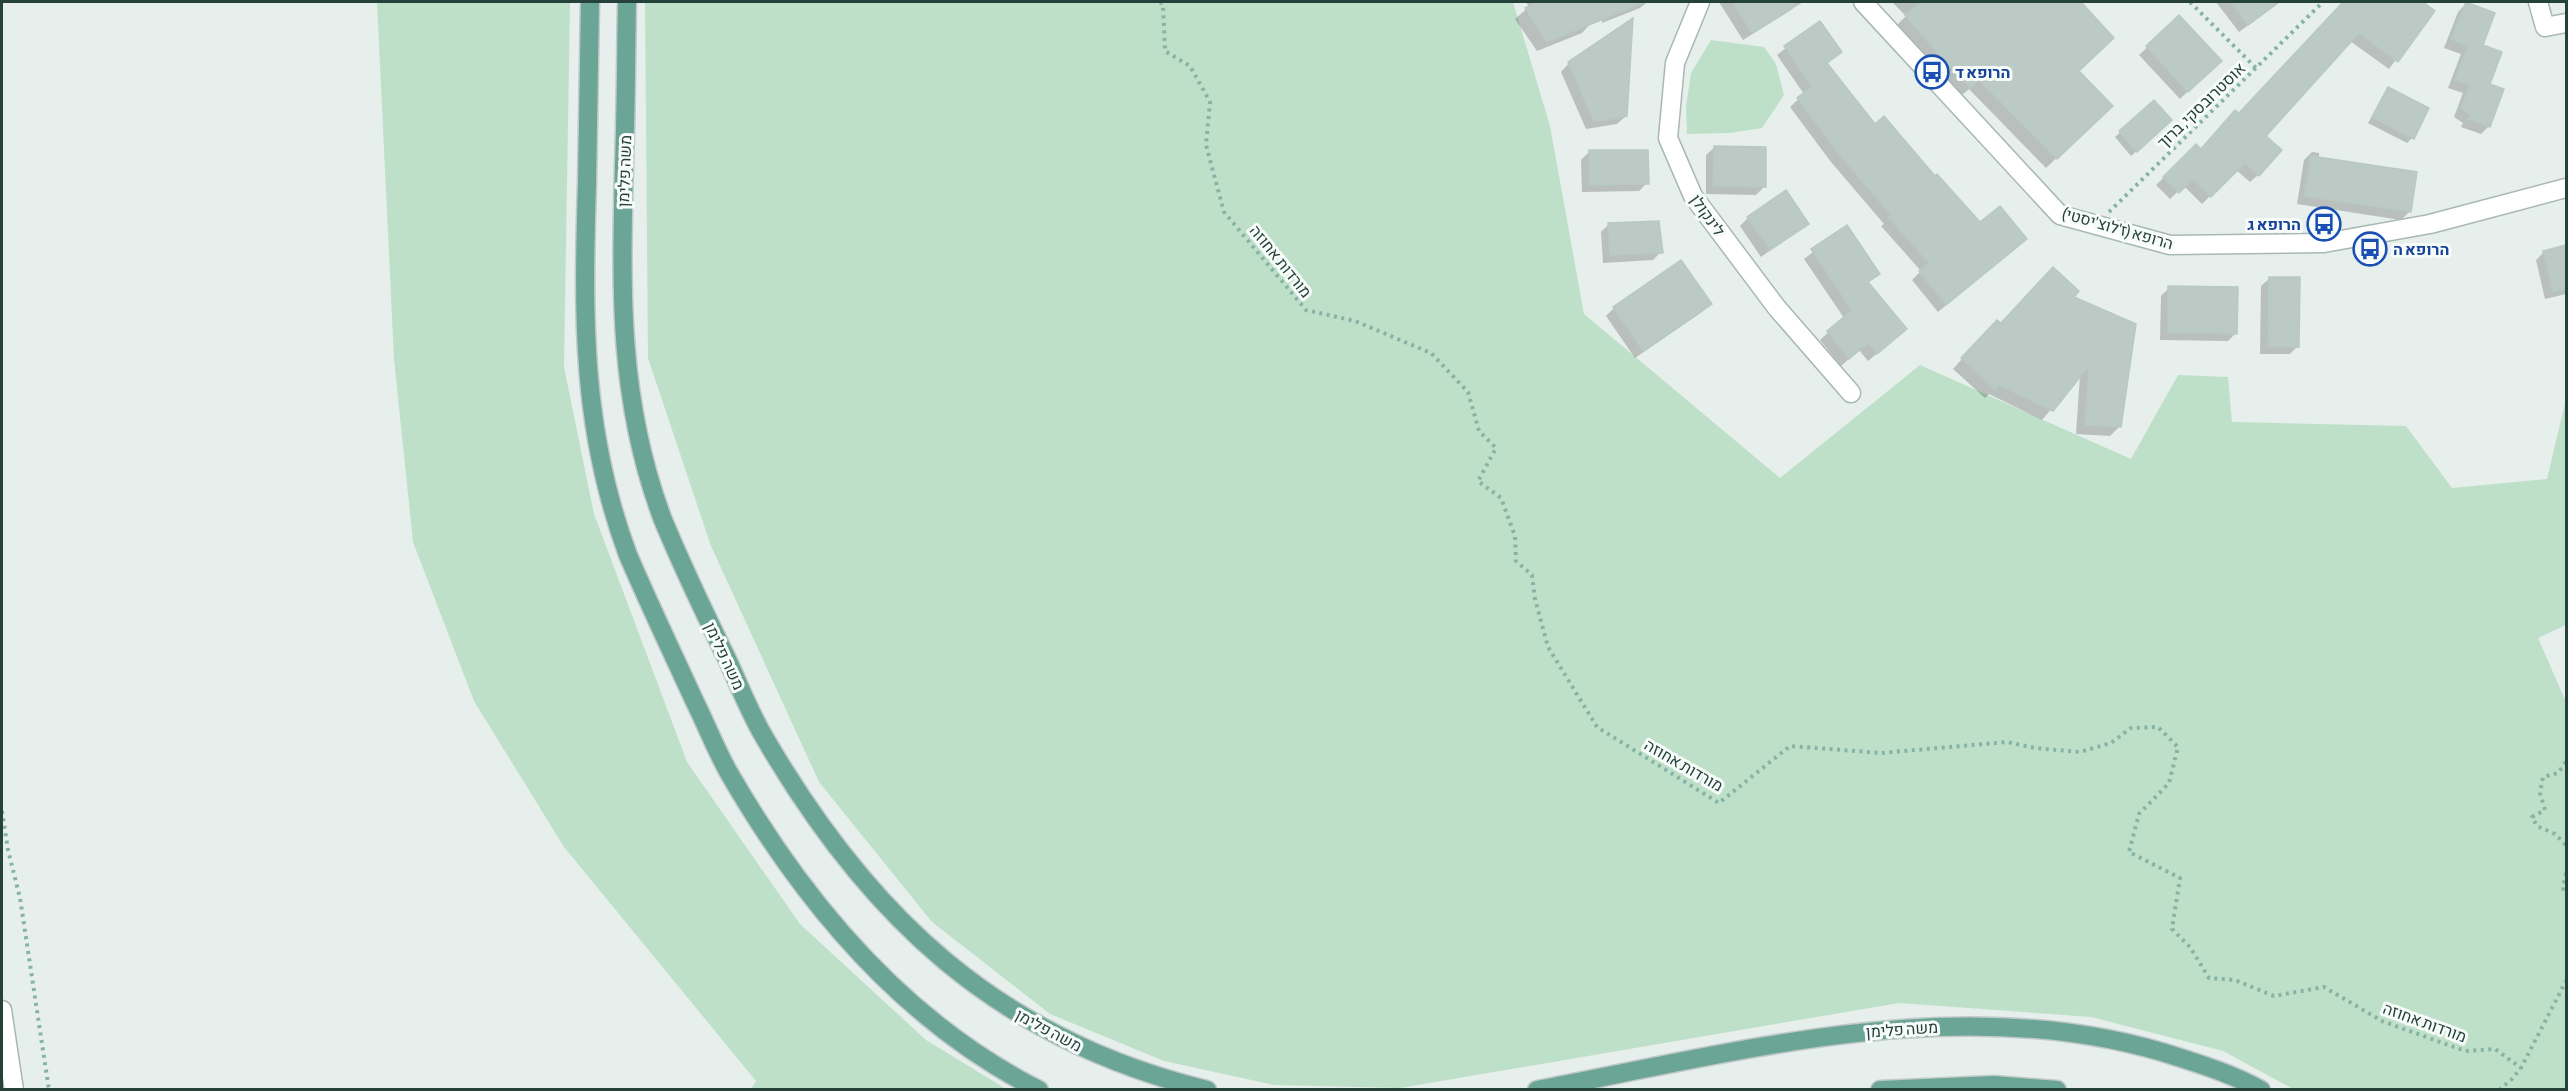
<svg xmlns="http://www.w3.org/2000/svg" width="2568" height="1091" font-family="'Asap Condensed',Heebo,sans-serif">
<rect width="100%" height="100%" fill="#e6efeb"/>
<!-- green -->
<path fill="#bfe0c8" d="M377,2H570L564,367L594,514L687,762L800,924L926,1040L1006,1089H751L756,1081L564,847L474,701L413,542L394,359Z
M645,2H1513L1550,126L1584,314L1780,478L1920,365L2131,459L2178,375L2228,377L2232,422L2406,426L2452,488L2547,479L2566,399V625L2538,638L2566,702V1089H2293L2223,1051L2091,1017L1899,1003L1400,1088L1274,1085L1164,1061L1050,1014L932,922L819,782L711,546L648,358Z
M1711,40L1764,47L1776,64L1784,95L1762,128L1730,133L1687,134L1686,106L1691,73Z"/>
<!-- shadow -->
<path fill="#0003" d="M1526,2H1586L1592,22L1582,33L1537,51L1515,19L1529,7Z
M1601,2H1647L1640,8L1602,23Z
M1719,2H1799L1791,10L1743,40Z
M1892,2H2079L2112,38L2077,71L2111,106L2046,168L1969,89L1960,97L1896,26L1906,16Z
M2216,2H2280L2239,32Z
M2344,2H2420L2433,11L2389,69L2350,41L2264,136L2258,175L2250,182L2236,170L2202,204L2184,186L2170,199L2156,185L2196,146L2200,150L2239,115Z
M2466,4L2481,45L2489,126L2481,134L2461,127L2463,123L2454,117L2463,93L2448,88L2461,54L2444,48L2458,12Z
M2179,18L2211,69L2180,99L2139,55Z
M1819,22L1840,52L1826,64L1874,126L1934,178L1980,224L2025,239L1938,312L1912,280L1921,271L1881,226L1884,224L1831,162L1790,107L1804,94L1777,55Z
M1569,63L1626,116L1617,124L1586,129L1561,72Z
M2388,89L2412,138L2407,143L2368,123Z
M2154,102L2165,125L2131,156L2115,137Z
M1715,147L1764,187L1756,195L1706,194V155Z
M1589,152L1647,183L1639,191L1582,192L1581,160Z
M2312,152L2319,153V158L2415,173L2409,212L2401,220L2297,204L2304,160Z
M1748,218L1807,224L1761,257L1740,226Z
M1609,224L1661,252L1653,260L1603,263L1601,232Z
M1846,227L1878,274L1867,284L1897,337L1868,361L1859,350L1841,366L1820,340L1844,318L1804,259Z
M2566,247V294L2545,299L2536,260L2544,252Z
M1681,262L1710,304L1702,312L1635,358L1606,316L1614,308Z
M2270,278L2298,346L2290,354H2260L2261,286Z
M2169,288L2236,333L2228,341L2160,340L2161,296Z
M2071,298L2120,426L2110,436L2076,434L2080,375L2042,420L1989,394L1985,398L1953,369L1987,331Z"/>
<!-- building -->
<path fill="#bbcac4" stroke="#b8c9c2" stroke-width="1.5" d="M1537,2H1645L1547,42L1525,8Z
M1732,2H1802L1752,33Z
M1921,2H2081L2114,38L2079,71L2113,106L2057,159L1979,80L1970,88L1928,42L1905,15Z
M2230,2H2279L2248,25Z
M2343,2H2423L2435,11L2398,62L2359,33L2266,136L2282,150L2259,176L2245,163L2211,197L2193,179L2179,193L2163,177L2196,144L2201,149L2235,110L2239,113Z
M2466,2L2495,13L2483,45L2502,52L2490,84L2504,89L2490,127L2468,119L2470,115L2461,108L2470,85L2455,80L2468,46L2451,39Z
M2179,15L2222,61L2188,92L2146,46Z
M1633,18L1627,116L1594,122L1568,62Z
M1820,21L1842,52L1827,63L1875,124L1884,116L1935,176L1937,174L1980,222L2000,206L2027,239L1946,305L1919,271L1929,263L1888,217L1891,215L1839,154L1797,98L1812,86L1784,46Z
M2388,87L2429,108L2414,139L2372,117Z
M2154,100L2172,120L2137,152L2119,131Z
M1714,146L1766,147V187L1713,186Z
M1589,150H1648L1649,184L1589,185Z
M2311,156L2417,172L2411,212L2304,196Z
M1786,190L1809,224L1770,250L1747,217Z
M1659,221L1663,253L1610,255L1608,223Z
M1847,225L1880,274L1868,282L1907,329L1877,354L1868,343L1849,359L1827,331L1852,310L1811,249Z
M2566,245V289L2553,292L2543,251Z
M1681,260L1712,304L1643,351L1613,307Z
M2053,267L2079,291L2074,297L2136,324L2121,427L2085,425L2089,366L2053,411L1999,385L1995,390L1961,358L1997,320L2001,323Z
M2269,277H2300L2299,347H2268Z
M2168,286L2238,287L2237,334L2168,332Z"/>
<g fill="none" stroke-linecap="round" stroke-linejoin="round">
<!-- minor casing -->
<g stroke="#a8b8b2" stroke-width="21">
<path id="minor" d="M1700,2L1675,63L1668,138L1693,196L1777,308L1851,393
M1863,2L2060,215L2170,245L2324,243L2430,224L2566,188
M2538,2L2545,27L2566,23
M2,1010L14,1090"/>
</g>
<!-- major casing -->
<g stroke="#c2cac8" stroke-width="21">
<path id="major" d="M590,2C589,62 588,123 587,183C583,315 581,429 628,555C649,604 672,652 694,700C706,724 716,750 729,773C804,903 904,1022 1039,1090
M627,2C626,56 626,111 624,165C621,291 618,401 663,520C683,568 705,614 728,661C739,685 749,711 763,735C868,917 998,1039 1207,1090
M1537,1090C1748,1050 1970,988 2181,1058C2209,1067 2236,1076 2261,1090
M1880,1090L1994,1085L2057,1090"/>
</g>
<!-- path -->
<path stroke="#86b3a5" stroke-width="4" stroke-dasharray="3 4.5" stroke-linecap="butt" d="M1160,2L1163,4L1165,51L1190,66L1210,102L1206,145L1224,212L1306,310L1355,321L1431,353L1468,392L1479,431L1496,448L1478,481L1501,498L1515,536L1516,561L1532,575L1535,599L1548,647L1597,727L1719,803L1790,746L1881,753L2007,742L2035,748L2080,752L2111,743L2131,728L2158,727L2178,747L2169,783L2139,814L2129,852L2180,878L2172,929L2190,947L2209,978L2235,980L2274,996L2324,987L2382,1021L2465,1051L2495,1049L2521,1068
M2190,2L2256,68
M2109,212L2323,2
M2566,762L2558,773L2543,777L2540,793L2545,810L2532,817L2537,826L2555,834L2566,845
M2,811L8,850L20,898L49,1090
M2566,873L2563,888L2566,895
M2499,1090L2511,1080L2521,1068L2566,981"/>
<!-- minor -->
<use href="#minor" stroke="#fff" stroke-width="18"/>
<!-- major -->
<use href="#major" stroke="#6aa596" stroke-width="18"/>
</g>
<!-- icons -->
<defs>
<g id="bus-ring" transform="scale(1.725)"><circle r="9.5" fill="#f7fbf9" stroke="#1a4fb4" stroke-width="1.5"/><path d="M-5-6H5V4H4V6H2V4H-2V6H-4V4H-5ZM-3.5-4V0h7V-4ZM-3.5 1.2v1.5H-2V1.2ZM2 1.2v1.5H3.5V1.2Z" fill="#1a4fb4"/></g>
</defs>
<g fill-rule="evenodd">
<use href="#bus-ring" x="1932" y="72"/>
<use href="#bus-ring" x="2324" y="224"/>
<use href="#bus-ring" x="2370" y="249"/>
</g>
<g text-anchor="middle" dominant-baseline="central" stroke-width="6" stroke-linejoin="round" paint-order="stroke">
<!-- transit labels -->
<g font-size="16" font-weight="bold" fill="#164399" stroke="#f7fbf9" text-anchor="start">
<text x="1955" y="72">הרופא ד</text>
<text x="2301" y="224" text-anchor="end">הרופא ג</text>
<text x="2393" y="249">הרופא ה</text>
</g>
<!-- street labels -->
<g font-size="16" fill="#24423a" stroke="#f7fbf9">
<text transform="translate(2201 105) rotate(-44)">אוסטרובסקי, ברוך</text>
<text transform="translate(624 171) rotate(-88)">משה פלימן</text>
<text transform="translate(1708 215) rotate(55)">לינקולן</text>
<text transform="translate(2118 228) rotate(16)">הרופא (ז'לוצ'יסטי)</text>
<text transform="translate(1281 261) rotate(51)">מורדות אחוזה</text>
<text transform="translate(725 656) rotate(65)">משה פלימן</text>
<text transform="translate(1684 765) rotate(30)">מורדות אחוזה</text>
<text transform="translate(2425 1022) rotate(20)">מורדות אחוזה</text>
<text transform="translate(1902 1029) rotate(-4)">משה פלימן</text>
<text transform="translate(1049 1030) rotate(28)">משה פלימן</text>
</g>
</g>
<!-- border -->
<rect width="2568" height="1091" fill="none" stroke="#24423a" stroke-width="6"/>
</svg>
